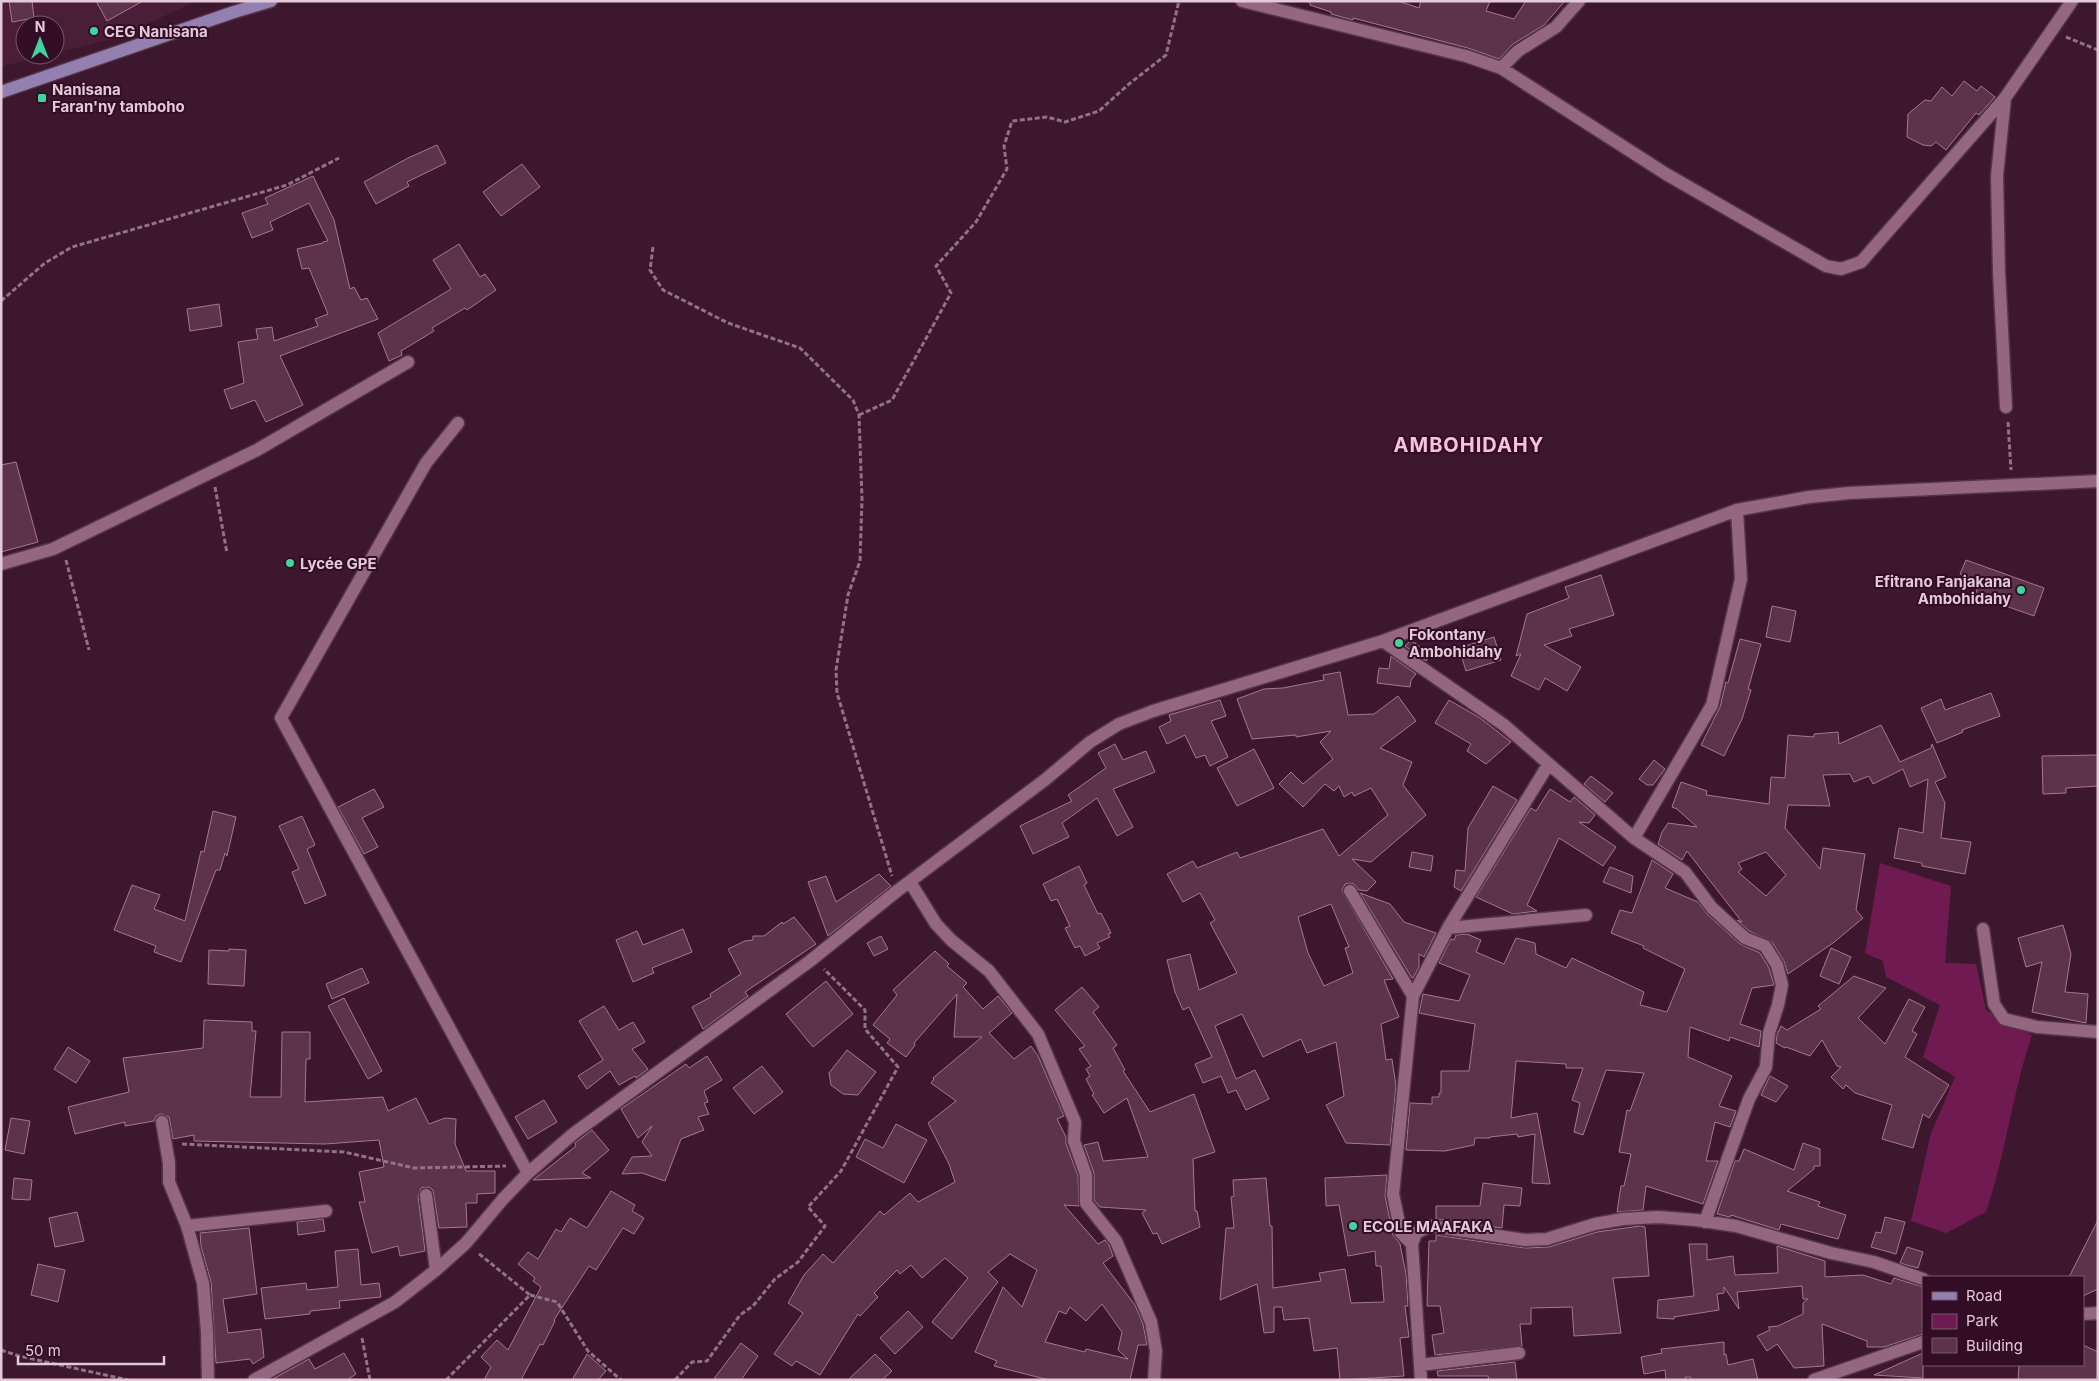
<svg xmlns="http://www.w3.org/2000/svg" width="2099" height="1381" font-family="Inter,sans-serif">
<rect width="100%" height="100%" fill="#3d172e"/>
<!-- built -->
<path fill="#4a1d38" d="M1,1H196L120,37L55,53V25H25V55H48L1,67Z"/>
<!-- green -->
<path fill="#6f1b52" d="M1880,863L1951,886L1945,963L1976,964L1986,1010L2032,1035C2012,1093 2006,1154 1986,1212L1946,1233L1911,1221L1931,1133L1955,1077L1923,1057L1940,1005L1886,977L1883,961L1865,953Z"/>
<!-- building -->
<path fill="#5c334b" stroke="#a67791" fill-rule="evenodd" d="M9,1H32L34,18L12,22Z
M96,1H143L107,21Z
M1310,1H1398L1419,8L1421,1H1490L1486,11L1514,19L1526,1H1565L1544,25L1513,44L1499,59L1468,48L1353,18V20L1331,14V12L1310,5Z
M1964,81L1977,91L1981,86L1995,97L1979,115L1976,113L1946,150L1936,142L1931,146L1923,145L1907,137L1908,114L1925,100L1931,101L1942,87L1952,96Z
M437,145L446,163L407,182L409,186L376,204L364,182L408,158Z
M522,164L540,187L501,216L483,192Z
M313,176L334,220L350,289L354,287L361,300L367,298L378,319L280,356L303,405L266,422L255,400L231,409L224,390L244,383L238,342L258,339L256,329L272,327L274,341L318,326L315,319L328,314L309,268L302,269L297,249L323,243V242L328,241L309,203L270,222L273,230L252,238L242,213L268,204L265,198Z
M459,244L480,277L485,274L496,290L467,310L465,308L432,328L434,331L401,351L402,355L389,361L378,333L451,289L433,260Z
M219,304L222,326L190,331L187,309Z
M16,462L38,542L1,552V465Z
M1966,560L2044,588L2034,616L1975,595L1980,581L1960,574Z
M1601,575L1614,615L1569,629L1572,636L1544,645L1581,667L1567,691L1545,678L1539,690L1511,676L1521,654L1516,656L1527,614L1569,598L1565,587Z
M1772,606L1796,611L1790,642L1766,637Z
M1494,637L1501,660L1466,671L1459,648Z
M1740,639L1761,644L1748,689L1751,690L1742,719L1724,756L1701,745L1720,707L1726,682L1728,683Z
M1411,640L1430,655L1426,661L1405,646Z
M1391,656L1416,674L1411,680L1410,687L1377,683L1379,668L1389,669Z
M1340,672L1348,715L1374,714L1398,696L1416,721L1380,748L1412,762L1403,785L1426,815L1371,862L1352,859L1376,882L1367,891L1359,890L1354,884L1350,883L1345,884L1342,891L1393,979L1384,980L1399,1017L1381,1024L1386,1060L1392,1059L1396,1086L1390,1145L1346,1143L1326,1105L1344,1096L1336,1042L1307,1053L1301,1039L1263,1057L1242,1014L1215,1026L1236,1079L1255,1070L1269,1099L1246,1110L1236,1090L1228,1093L1221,1076L1203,1083L1195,1064L1212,1057L1189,1007L1183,1010L1175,992L1167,960L1190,954L1199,990L1237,973L1210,923L1215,920L1200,893L1183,902L1167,874L1193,861L1197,868L1237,852L1240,858L1323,829L1339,856L1388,815L1371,788L1354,796L1352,792L1344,797L1339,786L1334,791L1325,784L1303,807L1279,784L1291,772L1303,784L1333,759L1320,742L1331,731L1296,737V735L1252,739L1237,699L1264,689L1283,688L1324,680L1323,675ZM1331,904L1349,947L1345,948L1353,973L1324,986L1308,953L1298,917Z
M1991,693L2000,716L1962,730L1963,732L1937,743L1921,708L1941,699L1945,710Z
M1220,700L1226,716L1211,721L1228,757L1210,766L1205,755L1196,758L1185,735L1167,744L1159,727L1171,721L1169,715Z
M1449,700L1480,718L1511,742L1486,764L1467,751L1471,744L1435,723Z
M1881,725L1900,762L1931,748L1932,744L1946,777L1935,782L1945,803L1941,838L1971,842L1965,874L1922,866V863L1894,858L1899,828L1923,833L1928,779L1910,787L1903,769L1873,784L1869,776L1854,782L1850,774L1823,775L1830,806L1788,805L1785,828L1820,869L1823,848L1865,854L1856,910L1863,918L1833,943L1788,974L1784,961L1772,942L1749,931L1737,920L1742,922L1687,851L1682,860L1658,844L1662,832L1668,823L1697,827L1677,809L1672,807L1681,782L1707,791L1706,795L1769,804L1771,777L1785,778L1788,735L1814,737V734L1838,732L1839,744ZM1766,852L1786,875L1766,896L1738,872L1742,869L1738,863Z
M1115,744L1123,760L1146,751L1155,772L1113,789L1133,827L1117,836L1097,798L1062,823L1069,837L1033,854L1020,826L1072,801L1068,795L1106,768L1098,753Z
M1254,749L1274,788L1237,806L1217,768Z
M2098,755V786L2066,788V793L2043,794L2042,756Z
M1654,760L1665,769L1653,785H1647L1639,779Z
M1591,776L1613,793L1605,802L1584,784Z
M1493,786L1517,800L1461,891L1454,887L1456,870L1465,871L1468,828Z
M374,789L384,807L362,818L378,847L364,854L338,807Z
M1550,789L1570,802L1574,797L1595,815L1589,823L1579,822L1616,847L1603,866L1559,838L1527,905L1537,911L1513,914L1476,897L1531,808L1536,811Z
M213,811L236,817L227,856L225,853L220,870H216L181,962L154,952L156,946L114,930L132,885L160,895L154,909L185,921L201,851L204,852Z
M302,816L315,845L307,849L326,895L305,904L292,872L299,869L279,826Z
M1412,852L1433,856L1431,871L1409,867Z
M1652,860L1673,874L1665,888L1698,902L1707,914L1740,944L1760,953L1769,968L1774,985L1752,988L1740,1024L1761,1031L1759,1047L1730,1037L1729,1041L1690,1027L1688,1057L1732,1076L1719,1106L1736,1111L1730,1127L1715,1122L1706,1161H1718L1703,1204L1646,1186L1643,1210L1617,1212L1621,1186H1624L1631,1154L1619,1152L1627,1110L1630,1111L1644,1073L1606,1070L1583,1135L1574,1132L1580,1103L1572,1100L1583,1068H1566V1064L1516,1061L1511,1118L1537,1113L1550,1184L1532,1183L1535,1134L1518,1137L1517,1134L1490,1137V1138H1475L1474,1145L1445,1151L1406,1150L1410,1103L1432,1104V1097H1439V1093H1441V1071H1469L1475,1024L1419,1013L1423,994L1459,1001L1470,975L1439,963L1451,939L1454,940L1456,935L1467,934L1481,940L1476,952L1504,964L1516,938L1535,943L1536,954L1566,968L1572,958L1644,992L1640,1005L1667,1012L1685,969L1643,948L1644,946L1611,933L1620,910L1632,913Z
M1079,866L1087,883L1084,885L1098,914L1101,913L1111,933L1108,934L1110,937L1097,943L1100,948L1085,956L1080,946L1075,948L1065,928L1070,926L1057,899L1051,901L1043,884Z
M1610,867L1633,876L1631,893L1603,882Z
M879,874L891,886L828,936L808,882L826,876L836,902Z
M1360,893L1390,904L1404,922L1436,933L1424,957L1419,954V967L1413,978H1412Z
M794,917L816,944L745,992L748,996L703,1029L692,1007L711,997L710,994L741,974L728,949L745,941L753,940V936H764L782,922L783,924Z
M2063,925L2071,954L2065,992L2088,994L2086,1023L2032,1012L2042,962L2026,967L2018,938Z
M683,929L692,952L652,968L654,973L633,982L616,940L637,931L643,945Z
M881,936L888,949L874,956L867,943Z
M1831,948L1851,957L1839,984L1820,976Z
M229,949L246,950L244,986L208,984L209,950L229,951Z
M935,951L949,964L947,966L967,983L963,987L983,1009L998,996L1012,1013L989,1033L1014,1059L1031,1046L1038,1056L1064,1116L1057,1119L1066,1137V1144L1078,1176L1079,1206L1064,1205L1098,1244L1105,1240L1109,1245L1113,1256L1103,1263L1135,1305L1143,1324L1147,1345H1138L1130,1380H1049L994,1366L997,1361L975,1352L1003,1287L1022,1307L1037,1270L1010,1254L988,1272L998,1282L952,1339L932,1322L968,1278L945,1258L922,1278L911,1265L900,1274L897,1270L874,1293L878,1297L860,1316L858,1314L820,1375L796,1361L792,1366L774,1354L803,1313L788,1303L804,1275L823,1254L833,1263L880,1211L884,1215L910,1193L918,1202L955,1182L949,1164L928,1123L956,1101L931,1083L934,1079L933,1078L982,1037H954L957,994L914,1043L915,1045L906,1057L887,1043L890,1039L873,1025L897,995L893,990ZM1102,1304L1122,1332L1118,1350L1128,1359L1086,1349L1085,1352L1045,1342L1059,1311L1066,1314L1070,1307L1086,1321Z
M362,968L369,983L332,999L326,984Z
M1854,976L1886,988L1858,1018L1885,1044L1909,999L1925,1007L1912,1031L1917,1034L1905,1057L1949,1085L1929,1118L1923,1114L1913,1148L1882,1139L1892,1105L1855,1093L1846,1085L1843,1089L1831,1077L1841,1067L1837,1066L1822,1040L1810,1056L1786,1047L1785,1048L1776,1043L1777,1035L1781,1026L1787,1030L1821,1009L1818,1006Z
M826,981L853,1014L813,1047L786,1014Z
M1082,987L1099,1007L1093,1012L1117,1045L1113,1048L1125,1070L1123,1071L1150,1112L1194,1094L1215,1152L1193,1159L1195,1211H1197L1200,1227L1162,1244L1157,1233L1153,1234L1142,1213L1146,1210L1100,1207L1094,1200V1173L1084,1145L1098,1142L1103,1161L1148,1157L1127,1098L1104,1113L1092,1095L1094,1094L1086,1079L1090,1076L1086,1069L1091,1066L1079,1049L1085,1046L1055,1010Z
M344,998L382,1071L368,1079L328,1006Z
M604,1006L619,1030L633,1022L645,1042L632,1049L648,1069L636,1078L635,1076L619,1085L610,1071L587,1089L578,1076L603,1060L579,1021Z
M204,1020L252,1022V1031H256L250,1097H281L282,1032H310V1059H306L305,1102L383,1097L388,1111L416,1098L429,1124L445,1118L456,1119L455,1144L466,1171H495V1193L477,1194V1203H466L467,1227L439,1228L433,1190L429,1187L421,1188L418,1196L425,1251L400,1256L398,1246L372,1253L359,1202H365L359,1172L384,1167L379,1140L325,1144L194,1141V1135L173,1139L169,1117L161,1114L156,1116L154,1121L125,1126V1122L75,1134L68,1107L129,1092L123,1058L203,1048Z
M68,1047L90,1061L76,1083L54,1069Z
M847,1050L876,1072L858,1095L843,1094L831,1085L829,1073Z
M707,1056L722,1080L704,1091L708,1102L704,1103L709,1114L698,1117L704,1130L681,1139L665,1181L642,1173L622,1174L632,1157L652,1156L642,1142L652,1126L638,1138L621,1109L686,1064L689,1068Z
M762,1066L783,1092L754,1114L733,1088Z
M1770,1076L1788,1086L1776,1102L1761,1095Z
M544,1100L557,1122L528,1139L515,1117Z
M11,1118L30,1121L24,1154L5,1150Z
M896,1124L927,1140L904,1183L856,1157L865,1139L883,1148Z
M592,1130L609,1150L582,1173L591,1178L533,1180L576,1146L575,1143Z
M1803,1143L1820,1149V1166H1814V1169L1787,1191L1820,1202L1818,1206L1846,1215L1838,1239L1781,1224L1779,1230L1731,1215L1730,1217L1717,1214L1735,1161H1739L1744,1149L1794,1170Z
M1387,1175L1385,1196L1393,1235L1400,1244L1406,1274L1408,1306H1405L1409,1337L1400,1338L1404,1376L1340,1380L1337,1348L1314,1351L1309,1318L1284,1320L1282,1307H1274V1332L1264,1333L1257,1284L1220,1300L1226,1228H1234L1231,1197L1234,1196L1233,1180L1266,1178L1270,1226H1272L1273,1288L1321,1281L1319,1273L1345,1269L1351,1303L1384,1302L1381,1266H1376L1375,1251L1348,1256L1339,1205L1326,1206L1325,1178Z
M14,1178L32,1180L30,1200L12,1199Z
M1483,1183L1522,1188L1520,1206L1504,1205L1502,1228L1436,1219V1206H1480Z
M611,1191L635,1205L632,1211L644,1218L634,1234L623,1228L596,1270L589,1266L554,1320L555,1321L543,1345L540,1344L521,1380H484L491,1367L481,1357L497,1340L508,1350L541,1287L533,1281L535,1278L518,1264L528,1252L538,1259L556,1229L561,1232L570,1218L587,1228Z
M77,1212L84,1241L55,1247L49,1218Z
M1885,1217L1905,1222L1896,1254L1871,1247L1876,1232L1881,1233Z
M323,1219L325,1231L298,1235L297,1222Z
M2098,1220V1289L2083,1296V1277H2069Z
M1640,1226L1645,1227L1649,1276L1613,1278L1621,1333L1574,1336L1572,1307L1531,1308V1324H1520L1522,1346L1435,1355L1432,1335L1444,1333L1440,1306H1427L1429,1241H1436V1235L1525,1248L1549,1247L1597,1232Z
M249,1228L257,1294L223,1299L228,1333L261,1329L264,1357L253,1364L250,1359L216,1363L211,1282L201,1246L200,1233Z
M1689,1244H1707V1260L1733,1256L1735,1275L1778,1273L1777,1246L1825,1261V1277L1863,1275L1891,1284L1894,1278L1923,1287V1334L1884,1347H1867V1341L1822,1324L1824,1366L1794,1368L1777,1344L1767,1351L1757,1336L1770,1330L1768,1327L1778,1326L1803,1314V1303L1808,1299H1803L1802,1286L1737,1292L1739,1309L1724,1287V1293L1717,1294L1719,1310L1674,1317V1319L1657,1318L1658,1300L1694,1296Z
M1907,1247L1923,1252L1918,1268L1900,1263Z
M358,1249L361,1285L379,1283L381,1297L339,1301L340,1308L310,1311V1314L265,1319L261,1288L306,1283L307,1290L338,1287L335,1251Z
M38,1264L65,1270L58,1302L31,1295Z
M908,1311L923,1327L895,1354L880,1338Z
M1724,1342V1355L1726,1354L1728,1365L1753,1359L1758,1380H1691V1377H1685L1686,1380H1666L1665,1370L1644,1374L1641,1357L1662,1353L1661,1349Z
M741,1343L758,1356L741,1380H713Z
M2083,1345L2098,1352V1380H2018L2019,1365H2083Z
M344,1353L356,1374L347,1380H271L309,1359L315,1369Z
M1923,1353V1378L1874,1375Z
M587,1354L606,1371L598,1380H572Z
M875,1354L892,1371L882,1380H848Z
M1515,1362L1517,1380H1489L1488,1376H1438L1437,1371Z"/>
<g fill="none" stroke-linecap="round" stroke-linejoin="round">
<!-- minor casing -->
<g stroke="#543548" stroke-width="15">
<path id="minor" d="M1242,1L1466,56L1501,68L1666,174L1826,266L1841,269L1861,262L2005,98L2072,1
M1501,68L1518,51L1556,27L1579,1
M2005,98L1997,176L1999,272L2006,407
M458,423L426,463L281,718L528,1173
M1,564L53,549L257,450L408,362
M1383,641L1504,725L1634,838L1712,705L1741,579L1737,510
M1634,838L1685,872L1712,908L1745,938L1765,946L1777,965L1782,985L1778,1005L1769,1033L1766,1067L1749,1099L1705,1222
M910,882L936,924L951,940L989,971L1038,1034L1075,1122L1074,1141L1086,1175V1203L1116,1241L1151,1322L1156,1351L1154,1380
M1350,891L1413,996
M1448,928L1586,915
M1983,929L1994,1004L2004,1019L2037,1027L2098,1032
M162,1122L169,1163V1182L187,1226L203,1283L207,1332L208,1380
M426,1195L436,1270
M187,1226L326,1211
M1412,1244L1401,1233L1393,1194L1413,996L1448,928L1548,765
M2083,1314L2098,1313
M1420,1365L1519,1353
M254,1380L395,1302L436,1270L466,1243L503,1199L528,1173L573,1134L810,961L897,891L1046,779L1090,742L1119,724L1153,711L1383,641L1737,510L1809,497L1849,493L2098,481
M1421,1380L1412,1244L1416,1233L1430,1226L1525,1240L1547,1239L1595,1224L1623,1219L1658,1217L1696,1220L1736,1226L1831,1253L1874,1262L1923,1279
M1814,1380L1923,1342"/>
</g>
<!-- major casing -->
<g stroke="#543548" stroke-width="15">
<path id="major" d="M1,92L234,12L271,1"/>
</g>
<!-- path -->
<path stroke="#927285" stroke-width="3" stroke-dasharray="5 2.5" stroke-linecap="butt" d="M2066,37L2098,50
M653,247L650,270L663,290L728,323L800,348L853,400L859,415L862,499L860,561L848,595L836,670L837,693L892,876
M1,301L45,263L72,247L287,185L339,158
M859,415L892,400L951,293L936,266L976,222L1007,169L1004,146L1012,121L1047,117L1065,122L1099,111L1129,84L1166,55L1179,1
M2008,422L2011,470
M215,487L227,553
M66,560L89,650
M182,1144L344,1152L414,1168L506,1166
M530,1295L557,1302L588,1351L621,1380
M362,1338L370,1380
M1,1350L19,1356L128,1380
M446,1380L530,1295L478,1253
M675,1380L692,1362L707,1361L740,1315L753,1306L775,1279L798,1262L825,1226L808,1207L841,1171L898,1067L865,1029V1010L824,969"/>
<!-- minor -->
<use href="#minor" stroke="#94667f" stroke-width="12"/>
<!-- major -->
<use href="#major" stroke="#9380b0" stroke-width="12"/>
</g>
<!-- markers -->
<g fill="#42d4a0" stroke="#320d25" stroke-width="2">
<circle cx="94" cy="31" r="5"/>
<rect x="37" y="93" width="10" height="10" rx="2.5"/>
<circle cx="290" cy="563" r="5"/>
<circle cx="2021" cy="590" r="5"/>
<circle cx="1399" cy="643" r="5"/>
<circle cx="1353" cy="1226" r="5"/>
</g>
<g text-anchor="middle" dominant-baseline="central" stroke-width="4" stroke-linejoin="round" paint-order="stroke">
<!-- poi labels -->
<g font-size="15" font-weight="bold" fill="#e4cad8" stroke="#320d25" text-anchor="start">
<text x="104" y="31">CEG Nanisana</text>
<text x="52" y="89">Nanisana<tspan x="52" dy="17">Faran'ny tamboho</tspan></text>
<text x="300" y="563">Lycée GPE</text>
<text x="2011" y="581" text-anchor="end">Efitrano Fanjakana<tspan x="2011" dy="17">Ambohidahy</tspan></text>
<text x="1409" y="634">Fokontany<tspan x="1409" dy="17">Ambohidahy</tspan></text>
<text x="1363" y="1226">ECOLE MAAFAKA</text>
</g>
<!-- district labels -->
<g font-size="20" font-weight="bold" letter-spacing="1" fill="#f6c3de" stroke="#320d25">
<text x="1469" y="445">AMBOHIDAHY</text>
</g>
</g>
<!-- border -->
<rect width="2099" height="1381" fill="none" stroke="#e4cad8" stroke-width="5"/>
<!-- legend -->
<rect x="1922" y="1276" width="162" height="90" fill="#320d25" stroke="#79596d"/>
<rect x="1932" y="1292" width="25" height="8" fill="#9380b0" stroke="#79596d"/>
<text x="1966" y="1301" font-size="15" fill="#e4cad8">Road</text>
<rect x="1932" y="1314" width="25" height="15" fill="#6f1b52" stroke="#79596d"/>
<text x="1966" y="1326" font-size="15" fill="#e4cad8">Park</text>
<rect x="1932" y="1338" width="25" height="15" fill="#5c334b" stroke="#79596d"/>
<text x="1966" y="1351" font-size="15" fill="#e4cad8">Building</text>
<!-- north arrow -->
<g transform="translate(40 40)"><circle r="24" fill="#320d25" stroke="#79596d"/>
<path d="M0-4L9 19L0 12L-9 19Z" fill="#42d4a0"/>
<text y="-8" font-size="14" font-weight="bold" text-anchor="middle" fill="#e4cad8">N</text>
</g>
<!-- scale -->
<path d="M18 1356v8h146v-8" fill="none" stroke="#e4cad8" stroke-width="2.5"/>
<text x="25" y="1356" font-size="15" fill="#e4cad8" stroke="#320d25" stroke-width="4" paint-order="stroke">50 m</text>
</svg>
